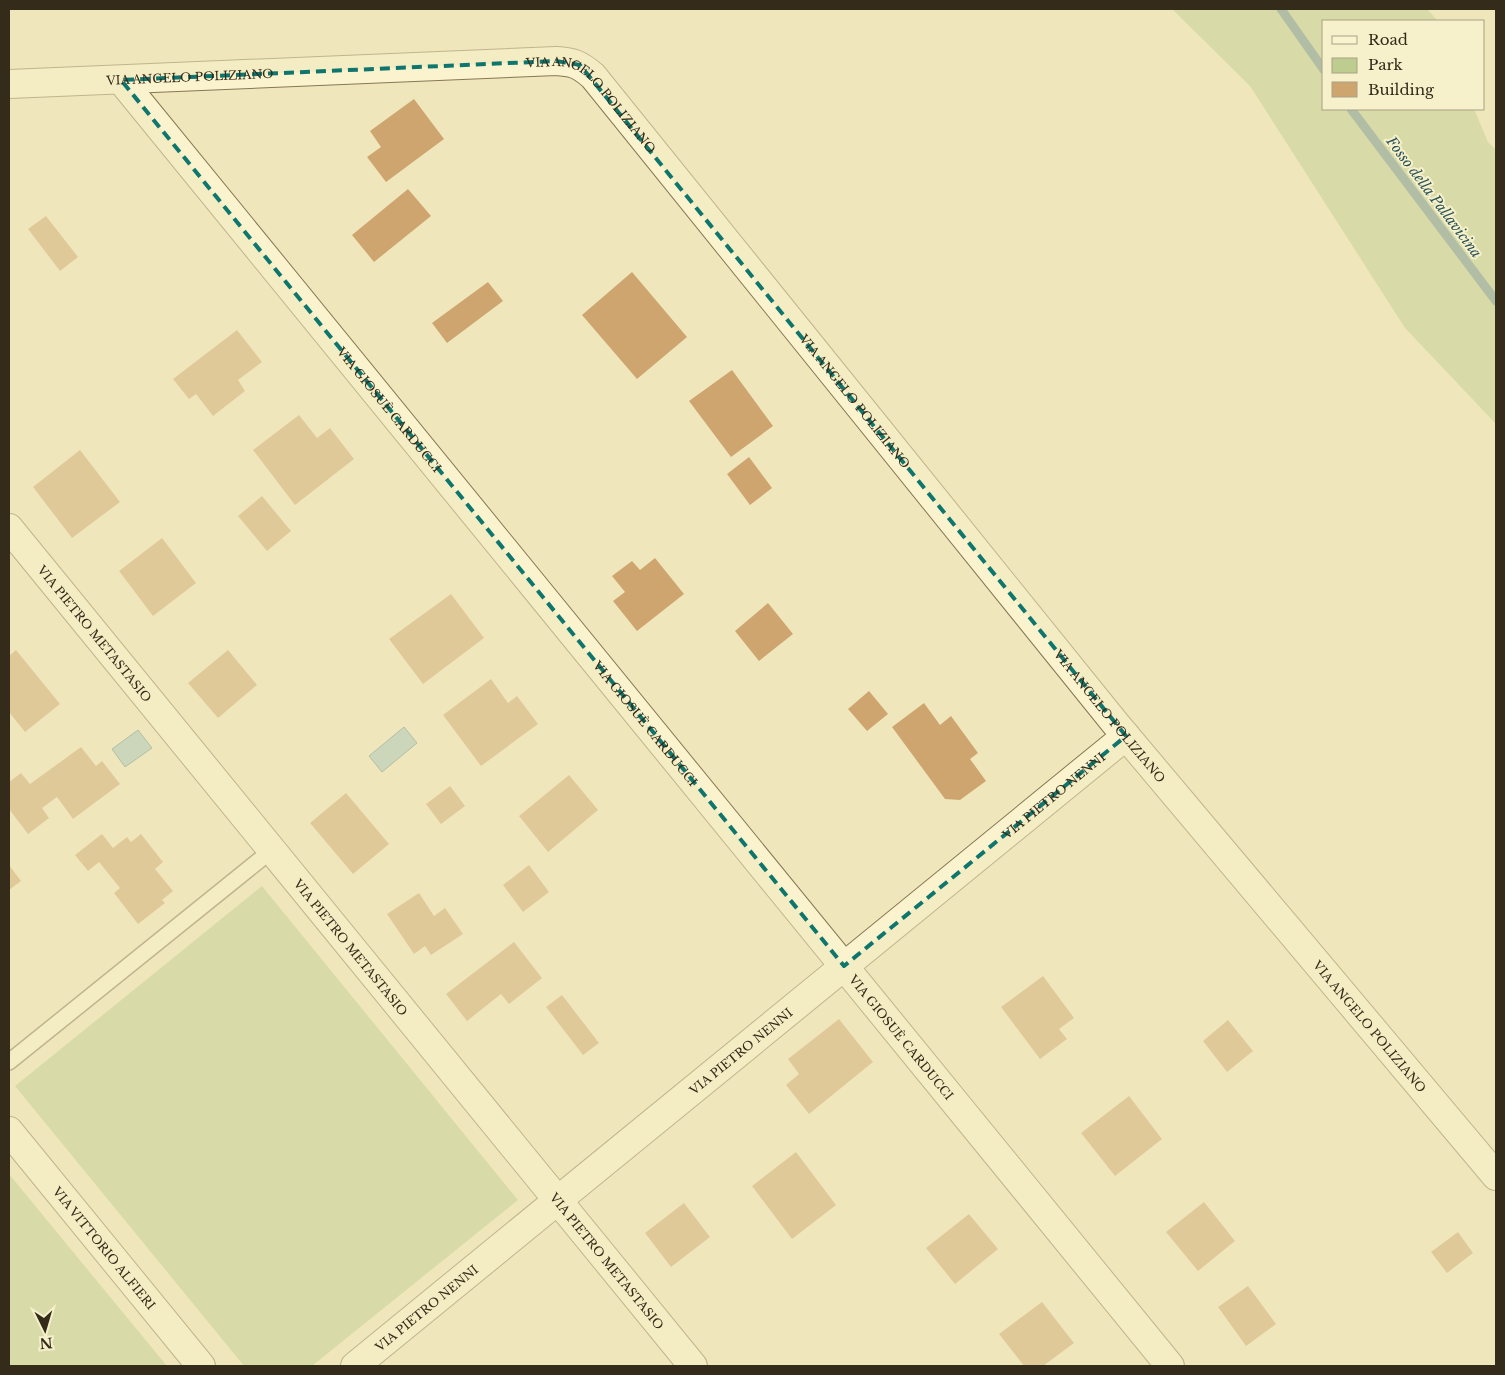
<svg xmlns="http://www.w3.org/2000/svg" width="1505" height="1375" font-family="'Libre Baskerville',serif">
<rect width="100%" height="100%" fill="#efe7bb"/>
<!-- green -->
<path fill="#bdcd8f" d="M1172,9H1427L1438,21H1324V109H1474L1488,142L1496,150V424L1405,328L1250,86Z
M262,886L518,1200L312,1366H244L15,1086Z
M9,1174L167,1366H9Z"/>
<!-- water -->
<path fill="#a0c0bb" stroke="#678d89" d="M404,727L417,743L382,772L369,756Z
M138,730L152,748L125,767L112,749Z"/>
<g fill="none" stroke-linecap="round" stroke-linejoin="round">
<!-- stream -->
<path stroke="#678d89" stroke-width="9" d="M1281,9L1324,70
M1351,109L1496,301"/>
</g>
<!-- building -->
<path fill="#cfa56f" d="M414,99L444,139L386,182L367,157L381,147L370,131Z
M408,189L431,216L374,262L352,235Z
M46,216L78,257L60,271L28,229Z
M632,272L687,337L637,379L582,315Z
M488,282L503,301L447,343L432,323Z
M237,330L262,362L238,380L245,391L213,416L196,394L189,399L173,379Z
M732,370L773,426L731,457L689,401Z
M299,415L317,438L330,428L354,459L295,505L253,450Z
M80,450L120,502L72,538L33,487Z
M749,457L772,488L750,505L727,474Z
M262,496L291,531L267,551L238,516Z
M162,538L196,583L153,616L119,571Z
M655,558L684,594L637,631L613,601L625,592L612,576L632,561L640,570Z
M451,594L484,638L423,684L389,639Z
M768,603L793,634L759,661L735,631Z
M16,650L60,704L25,732L9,712V656Z
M228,650L257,685L218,718L188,683Z
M491,679L508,703L517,696L538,724L481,766L443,715Z
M869,691L888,714L867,731L848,709Z
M924,703L940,725L951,716L978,753L970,759L986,781L960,800L945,799L892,727Z
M81,747L96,766L102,761L120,784L73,819L57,797L42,808L49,818L28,834L9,809V782L21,773L30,784Z
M569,775L598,810L548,852L519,816Z
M450,786L465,806L441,824L426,804Z
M346,793L389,844L353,874L310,823Z
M102,834L113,848L127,837L131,842L141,834L163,862L155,869L173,891L162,900L165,903L138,924L114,893L120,888L99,862L88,871L75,855Z
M9,865L21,881L9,890Z
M529,865L549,892L523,912L503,885Z
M419,893L434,916L445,908L463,934L431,955L425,946L414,954L387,914Z
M514,942L542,978L509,1004L501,994L467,1021L446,994Z
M1043,976L1074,1018L1059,1029L1067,1039L1040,1059L1001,1007Z
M562,995L599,1043L583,1055L546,1007Z
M839,1019L873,1062L809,1114L786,1085L799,1074L788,1059Z
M1228,1020L1253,1051L1227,1072L1203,1041Z
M1129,1096L1162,1139L1115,1176L1081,1133Z
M796,1152L836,1205L792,1239L752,1186Z
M1204,1202L1235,1241L1198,1271L1166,1232Z
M684,1203L710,1237L671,1267L645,1233Z
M969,1214L998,1249L955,1284L926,1248Z
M1458,1232L1473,1253L1447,1273L1431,1252Z
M1248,1286L1276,1324L1246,1346L1218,1307Z
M1042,1302L1074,1343L1043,1366H1024L999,1334Z"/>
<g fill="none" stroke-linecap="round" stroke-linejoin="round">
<!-- lane casing -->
<g stroke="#877755" stroke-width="18">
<path id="lane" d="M9,1062L272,850"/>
</g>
<!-- street casing -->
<g stroke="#877755" stroke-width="30">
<g id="street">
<path id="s1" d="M121,80L1170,1366"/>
<path id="s2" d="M9,84L556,61C573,62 579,64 593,76L1115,723L1496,1176"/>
<path id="s3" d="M9,528L693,1366"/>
<path id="s4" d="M9,1131L201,1366"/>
<path id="s5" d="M355,1366L1126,736"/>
</g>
</g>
<!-- lane -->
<use href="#lane" stroke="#faf3ce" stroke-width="15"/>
<!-- street -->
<use href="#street" stroke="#faf3ce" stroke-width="28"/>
</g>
<!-- marked area -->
<path d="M0 0H1505V1375H0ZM556,61L580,65L1126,736L844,966L121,80Z" fill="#efe7bb" fill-opacity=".55" fill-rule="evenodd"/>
<path fill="none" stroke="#0f766e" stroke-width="4" stroke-dasharray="10 6" stroke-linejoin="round" d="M556,61L580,65L1126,736L844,966L121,80Z"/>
<g text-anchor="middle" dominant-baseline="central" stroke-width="4" stroke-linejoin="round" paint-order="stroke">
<!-- street labels -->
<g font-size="12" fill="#352b1a" stroke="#f6f0cb">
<text stroke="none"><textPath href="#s2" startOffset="181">VIA ANGELO POLIZIANO</textPath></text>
<text stroke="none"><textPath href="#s2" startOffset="601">VIA ANGELO POLIZIANO</textPath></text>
<text stroke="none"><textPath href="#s2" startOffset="1006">VIA ANGELO POLIZIANO</textPath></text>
<text stroke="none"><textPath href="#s1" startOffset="425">VIA GIOSUÈ CARDUCCI</textPath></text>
<text stroke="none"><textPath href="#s3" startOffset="136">VIA PIETRO METASTASIO</textPath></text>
<text stroke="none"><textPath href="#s2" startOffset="1411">VIA ANGELO POLIZIANO</textPath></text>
<text stroke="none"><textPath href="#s1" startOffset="830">VIA GIOSUÈ CARDUCCI</textPath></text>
<text stroke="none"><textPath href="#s5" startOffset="902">VIA PIETRO NENNI</textPath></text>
<text stroke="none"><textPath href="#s3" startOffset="541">VIA PIETRO METASTASIO</textPath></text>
<text stroke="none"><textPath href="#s2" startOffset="1816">VIA ANGELO POLIZIANO</textPath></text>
<text stroke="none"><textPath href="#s1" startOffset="1235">VIA GIOSUÈ CARDUCCI</textPath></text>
<text stroke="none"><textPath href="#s5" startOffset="498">VIA PIETRO NENNI</textPath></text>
<text stroke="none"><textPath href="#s4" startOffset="151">VIA VITTORIO ALFIERI</textPath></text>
<text stroke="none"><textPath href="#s3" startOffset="946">VIA PIETRO METASTASIO</textPath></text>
<text stroke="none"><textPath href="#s5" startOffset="92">VIA PIETRO NENNI</textPath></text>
</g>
<!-- water labels -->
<g font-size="14" font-style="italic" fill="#295256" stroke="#f6f0cb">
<text transform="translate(1434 197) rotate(53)">Fosso della Pallavicina</text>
</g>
</g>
<!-- border -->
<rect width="1505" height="1375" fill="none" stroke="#352b1a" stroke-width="20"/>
<!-- legend -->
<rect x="1322" y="20" width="162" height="90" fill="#f6f0cb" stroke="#a9a184"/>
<rect x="1332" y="36" width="25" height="8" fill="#faf3ce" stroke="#a9a184"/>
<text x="1368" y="45" font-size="15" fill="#352b1a">Road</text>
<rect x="1332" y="58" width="25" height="15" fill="#bdcd8f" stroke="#a9a184"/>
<text x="1368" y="70" font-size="15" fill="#352b1a">Park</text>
<rect x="1332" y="82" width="25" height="15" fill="#cfa56f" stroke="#a9a184"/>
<text x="1368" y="95" font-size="15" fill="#352b1a">Building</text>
<!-- north arrow -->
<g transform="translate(45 1330) rotate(175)" stroke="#f6f0cb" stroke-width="4" paint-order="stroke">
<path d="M0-4L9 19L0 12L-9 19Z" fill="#352b1a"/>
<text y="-8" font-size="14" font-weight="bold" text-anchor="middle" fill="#352b1a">N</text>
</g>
</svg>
